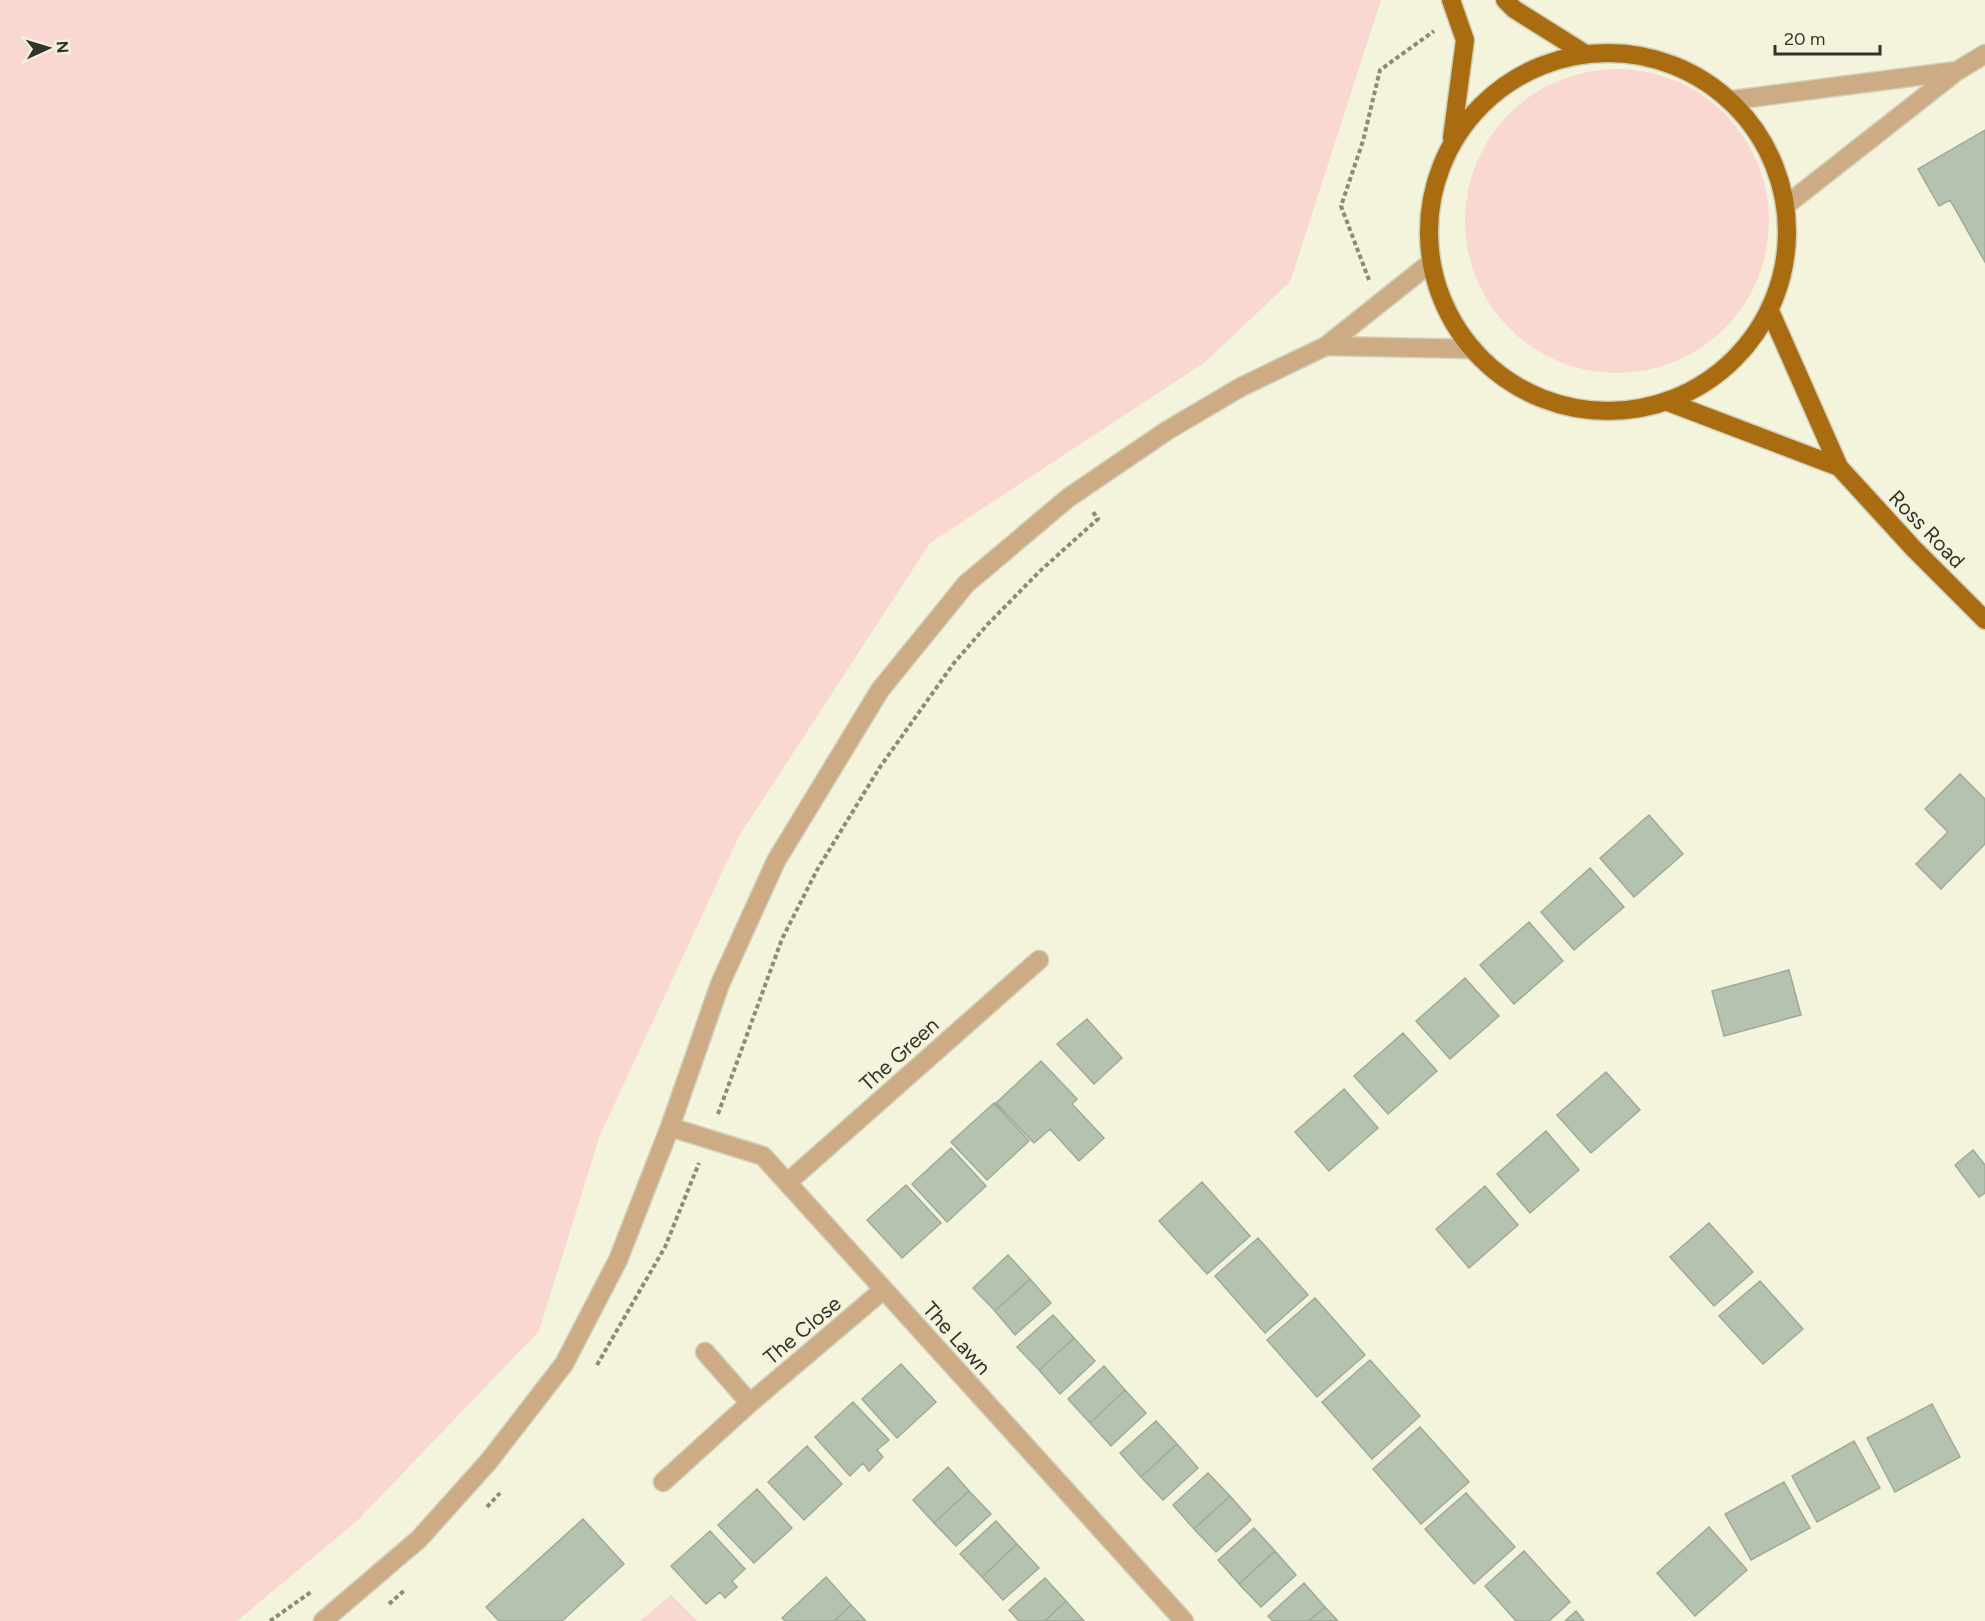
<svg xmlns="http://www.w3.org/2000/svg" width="1985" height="1621" font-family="Figtree,sans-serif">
<rect width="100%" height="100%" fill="#f4f3dc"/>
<!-- green -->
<path fill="#f8d8d0" d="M0,0H1381L1290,282L1205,362L930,543L739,836L600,1135L539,1331L358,1520L237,1621H0Z
M1465 221a152 152 0 1 1 304 0a152 152 0 1 1-304 0Z
M671,1595L697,1621H640Z"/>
<!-- building -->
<path fill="#b4c2af" stroke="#9dab99" stroke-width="1.5" d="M1985,130V262L1950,200L1939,206L1918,169Z
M1960,774L1985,799V844L1941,889L1916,864L1948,832L1925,809Z
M1649,815L1683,854L1634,897L1600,858Z
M1590,868L1624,907L1574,950L1541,912Z
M1529,922L1563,961L1514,1004L1480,965Z
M1789,970L1801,1015L1724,1036L1712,991Z
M1465,978L1499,1016L1450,1059L1416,1021Z
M1087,1019L1122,1058L1094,1084L1057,1044Z
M1403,1033L1437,1071L1388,1114L1354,1076Z
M1041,1061L1077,1099L1072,1104L1104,1138L1079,1161L1050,1129L1034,1143L996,1103Z
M1606,1072L1640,1110L1591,1153L1557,1115Z
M1344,1089L1378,1128L1329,1171L1295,1132Z
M994,1103L1029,1141L987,1180L951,1142Z
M1546,1131L1579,1170L1530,1213L1497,1174Z
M951,1148L986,1186L947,1222L912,1184Z
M1973,1150L1985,1165V1193L1979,1197L1955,1165Z
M1202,1182L1250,1236L1207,1274L1159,1221Z
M906,1185L941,1223L902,1258L867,1220Z
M1485,1186L1518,1225L1469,1268L1436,1229Z
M1709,1223L1753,1272L1714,1306L1670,1257Z
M1258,1238L1308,1295L1265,1333L1215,1276Z
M1008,1255L1030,1279L995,1311L973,1288Z
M1030,1279L1051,1303L1015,1335L995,1311Z
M1760,1281L1803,1329L1763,1364L1719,1316Z
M1315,1298L1365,1355L1317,1397L1267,1340Z
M1053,1315L1074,1338L1039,1370L1017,1347Z
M1074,1338L1095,1361L1060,1394L1039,1370Z
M1370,1360L1420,1416L1372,1459L1322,1402Z
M901,1364L936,1402L897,1438L862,1399Z
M1104,1366L1125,1390L1090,1423L1068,1399Z
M1125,1390L1146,1413L1111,1446L1090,1423Z
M853,1402L889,1440L877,1450L883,1457L869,1471L863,1463L850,1476L815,1437Z
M1932,1404L1960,1457L1895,1492L1867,1438Z
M1156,1421L1177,1444L1141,1477L1120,1453Z
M1420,1427L1469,1482L1421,1524L1373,1469Z
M1854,1441L1880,1488L1817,1522L1792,1476Z
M1177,1444L1198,1468L1163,1500L1141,1477Z
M807,1446L842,1484L804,1520L768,1482Z
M948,1467L969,1491L934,1523L913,1500Z
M1208,1473L1230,1496L1194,1529L1173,1505Z
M1784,1482L1810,1528L1751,1560L1725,1514Z
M757,1489L792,1528L754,1563L718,1525Z
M969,1491L991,1514L956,1546L934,1523Z
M1466,1493L1515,1547L1474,1584L1425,1529Z
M1230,1496L1251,1520L1216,1552L1194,1529Z
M583,1519L624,1564L562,1621H499L486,1607Z
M996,1521L1017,1544L982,1577L960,1554Z
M1709,1527L1747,1570L1695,1616L1657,1573Z
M1254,1528L1275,1551L1239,1584L1218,1560Z
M710,1531L745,1569L732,1581L737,1587L725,1598L720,1592L706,1604L671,1566Z
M1017,1544L1039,1568L1003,1600L982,1577Z
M1275,1551L1296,1575L1261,1607L1239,1584Z
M1524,1551L1570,1602L1549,1621H1516L1485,1586Z
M826,1577L851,1605L834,1621H785L782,1618Z
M1045,1578L1066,1601L1045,1621H1019L1009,1610Z
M1304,1583L1325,1607L1309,1621H1273L1268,1616Z
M1066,1601L1084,1621H1045Z
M851,1605L866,1621H834Z
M1325,1607L1338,1621H1309Z
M1576,1611L1584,1621H1565Z"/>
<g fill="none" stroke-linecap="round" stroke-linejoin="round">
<!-- minor casing -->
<g stroke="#d1d0bc" stroke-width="21">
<path id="minor" d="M1733,100L1957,71
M1785,206L1957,71L1985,54
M1326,346L1473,349
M670,1127L763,1156L1184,1621
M788,1182L1039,960
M705,1352L750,1403
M663,1482L750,1403L883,1290
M323,1621L419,1539L489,1461L564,1364L618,1260L670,1127L720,984L776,861L880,690L966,584L1068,498L1168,430L1241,387L1326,346L1429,264"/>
</g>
<!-- major casing -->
<g stroke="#d1d0bc" stroke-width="21">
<path id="major" d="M1451,0L1465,40L1452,138
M1505,0L1514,9L1584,53
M1429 232a179 179 0 1 1 358 0a179 179 0 1 1-358 0Z
M1770,311L1839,467L1914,549L1985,620
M1668,402L1839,467"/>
</g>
<!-- path -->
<path stroke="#8b8a7b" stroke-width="4" stroke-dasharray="4.5 3" stroke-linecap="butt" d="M1369,280L1341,206L1363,141L1380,70L1434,31
M718,1114L782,939L817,870L880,767L954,663L987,625L1040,571L1098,519L1093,512
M597,1365L665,1247L699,1163
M487,1507L500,1493
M389,1604L406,1589
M270,1621L311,1592"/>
<!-- minor -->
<use href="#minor" stroke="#cdab85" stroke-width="18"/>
<!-- major -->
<use href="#major" stroke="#aa6c11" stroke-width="18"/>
</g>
<g text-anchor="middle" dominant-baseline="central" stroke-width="4.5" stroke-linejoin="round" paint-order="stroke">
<!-- street labels -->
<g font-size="21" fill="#34332b" stroke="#f4f3dc">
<text transform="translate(1927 529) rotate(46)">Ross Road</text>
<text transform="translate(899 1054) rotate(-42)">The Green</text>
<text transform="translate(802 1330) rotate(-40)">The Close</text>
<text transform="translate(957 1338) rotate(48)">The Lawn</text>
</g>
</g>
<!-- north arrow -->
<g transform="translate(48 48) rotate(86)" stroke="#f4f3dc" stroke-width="4.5" paint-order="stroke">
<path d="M0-4.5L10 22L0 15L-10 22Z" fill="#34332b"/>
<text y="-9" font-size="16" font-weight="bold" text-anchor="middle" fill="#34332b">N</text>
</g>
<!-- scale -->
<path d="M1775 45v9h105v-9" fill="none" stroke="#34332b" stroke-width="3"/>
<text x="1784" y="45" font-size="18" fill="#34332b" stroke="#f4f3dc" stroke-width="4.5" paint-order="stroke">20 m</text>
</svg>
